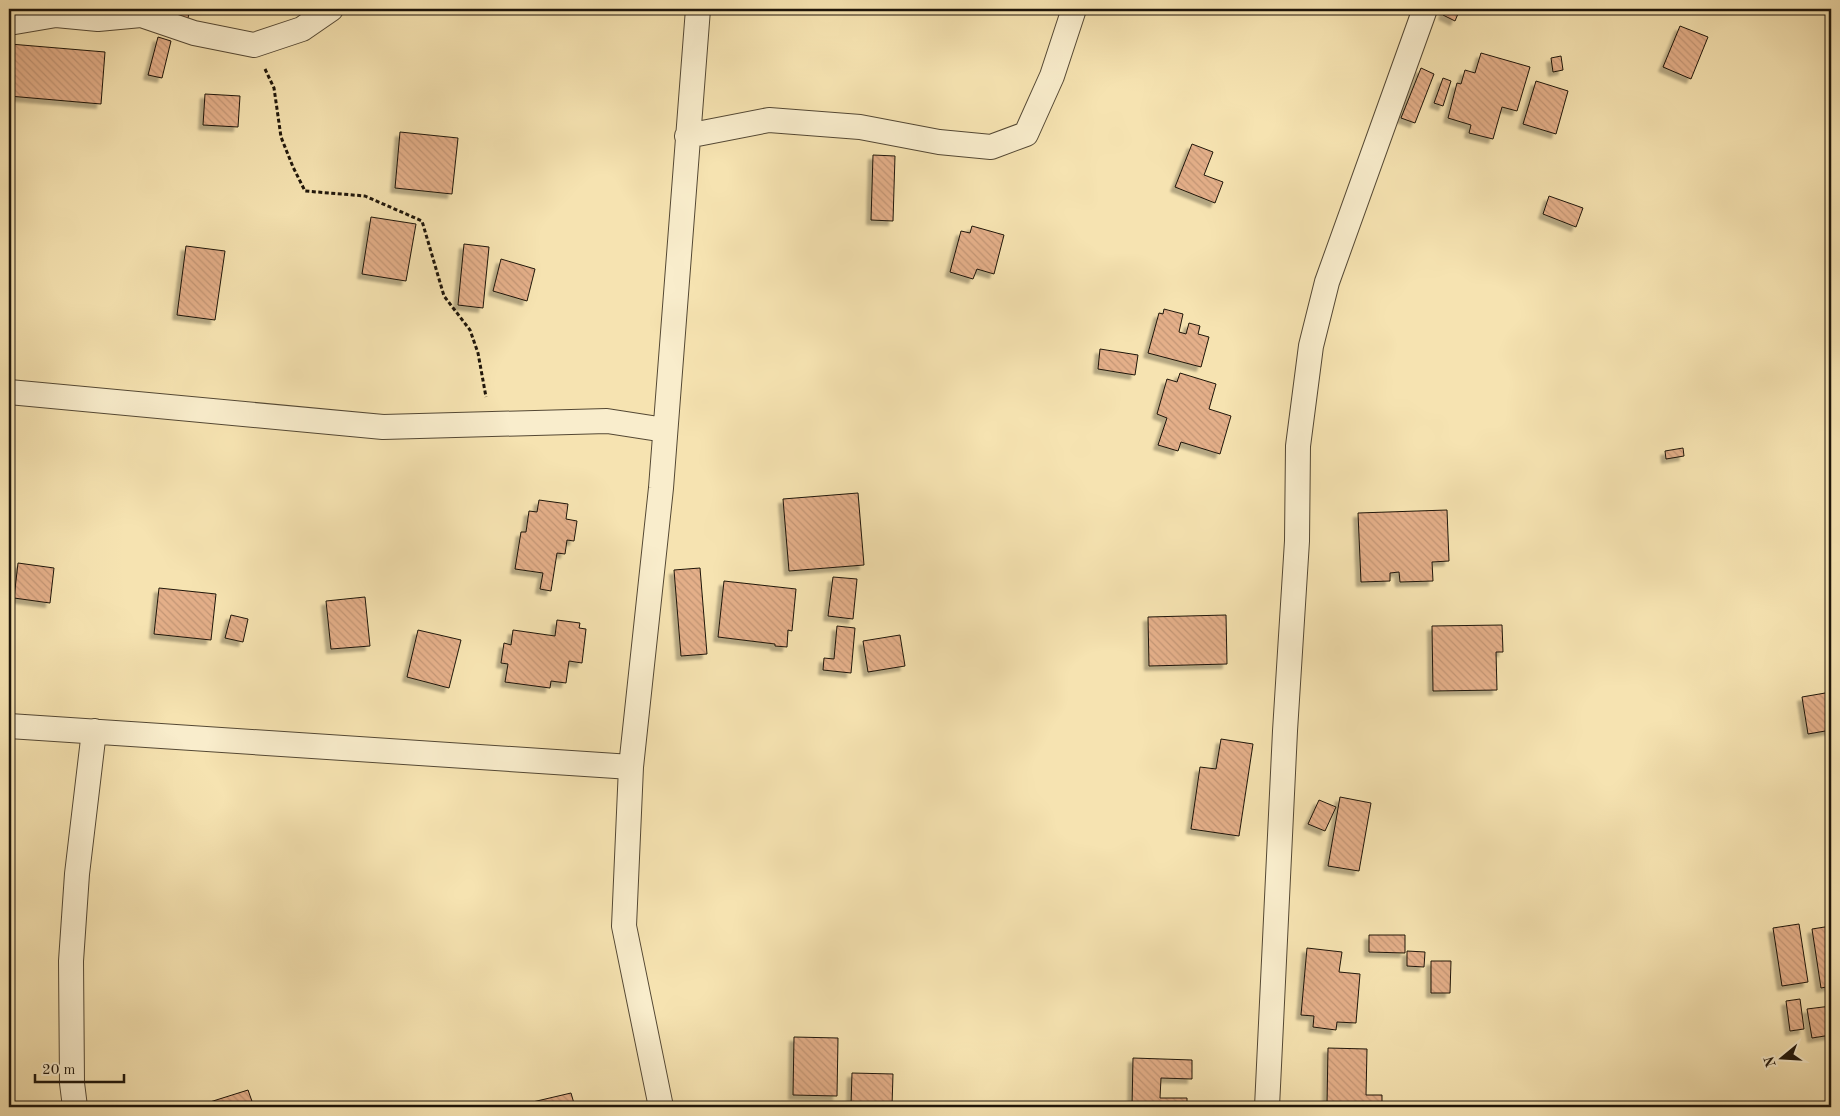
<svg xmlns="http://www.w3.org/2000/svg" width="1840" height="1116" font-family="'Old Standard TT',serif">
<defs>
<pattern id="building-back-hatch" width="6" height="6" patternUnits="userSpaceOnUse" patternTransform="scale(1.25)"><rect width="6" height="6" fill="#e4af89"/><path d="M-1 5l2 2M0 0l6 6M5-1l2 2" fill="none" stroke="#c39675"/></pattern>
<filter id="shadow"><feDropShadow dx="-4.5" dy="4.5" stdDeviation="1" flood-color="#0004"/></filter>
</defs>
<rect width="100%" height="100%" fill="#f6e3b1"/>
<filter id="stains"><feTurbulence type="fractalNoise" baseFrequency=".004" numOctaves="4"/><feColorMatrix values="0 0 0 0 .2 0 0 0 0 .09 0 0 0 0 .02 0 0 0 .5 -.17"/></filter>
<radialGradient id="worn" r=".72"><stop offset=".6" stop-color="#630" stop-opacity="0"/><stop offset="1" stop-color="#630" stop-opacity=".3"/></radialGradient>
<!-- building -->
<path fill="url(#building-back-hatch)" stroke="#1e150a" filter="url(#shadow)" d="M162,9H190L186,27L160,20Z
M1445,9H1460L1455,21L1443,15Z
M1680,26L1708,37L1691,79L1663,67Z
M158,37L171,41L162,78L148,75Z
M10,44L105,52L101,104L9,96Z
M1481,53L1530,67L1517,111L1502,107L1493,139L1469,133L1471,125L1448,118L1457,83L1461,84L1465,70L1475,73Z
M1561,56L1563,70L1553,72L1551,58Z
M1421,68L1434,74L1415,123L1401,118Z
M1443,78L1451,81L1443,106L1434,103Z
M1536,81L1568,91L1556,134L1523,124Z
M205,94L240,96L238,127L203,125Z
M400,132L458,138L452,194L395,188Z
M1192,144L1213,152L1204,175L1223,182L1215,203L1175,187Z
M873,155L895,156L893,221L871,220Z
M1549,196L1583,208L1576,227L1543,214Z
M371,217L416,224L406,281L362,274Z
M972,226L1004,235L994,274L977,269L973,279L950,272L961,231L970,233Z
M464,244L489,247L483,308L458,305Z
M186,246L225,251L215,320L177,315Z
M501,259L535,269L527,301L493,291Z
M1164,309L1183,314L1179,332L1186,334L1189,323L1200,326L1198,334L1209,337L1201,367L1148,353L1159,313L1163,314Z
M1100,349L1138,355L1135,375L1098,369Z
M1180,373L1216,384L1209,409L1231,416L1220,454L1181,442L1178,451L1158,445L1167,418L1157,414L1167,379L1177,382Z
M1683,448L1684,456L1666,459L1665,451Z
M858,493L864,565L789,571L783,499Z
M539,500L568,504L566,519L577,521L574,541L567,540L565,554L557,553L551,591L540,589L543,573L515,569L521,532H526L529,511L537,512Z
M1447,510L1449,561L1432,562L1433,581L1400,582L1399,572L1390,573V581L1361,582L1358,513Z
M18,563L54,568L50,603L14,598Z
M700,568L707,654L681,656L674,570Z
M833,577L857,579L853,619L828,616Z
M724,581L796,589L792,631L788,630L787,647L775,646V644L718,637Z
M159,588L216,594L211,640L154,634Z
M365,597L370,646L331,649L326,601Z
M231,615L248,619L243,642L225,638Z
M1226,615L1227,664L1149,666L1148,617Z
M557,620L580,623L579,628L586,629L582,663L569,661L566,683L551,681L550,688L505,682L508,664L501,663L504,643L511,645L513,630L555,636Z
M1502,625L1503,652H1496L1497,690L1433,691L1432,626Z
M837,626L855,628L851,673L823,670L824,658L834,659Z
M418,630L461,640L449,688L407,677Z
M900,635L905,666L868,672L863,641Z
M1831,692V730L1808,734L1802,697Z
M1221,739L1253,744L1239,836L1191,829L1200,767L1216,769Z
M1340,797L1371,803L1359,871L1328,866Z
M1319,800L1336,807L1325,831L1308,824Z
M1799,924L1808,982L1782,986L1773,928Z
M1831,926V986L1821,988L1812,929Z
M1369,935H1405V953L1369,952Z
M1307,948L1342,952L1339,972L1360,974L1356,1023L1337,1022L1336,1030L1313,1027L1314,1016L1301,1015Z
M1407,951L1425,952L1424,967L1407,966Z
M1431,961H1451L1450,993H1431Z
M1800,999L1804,1029L1790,1031L1786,1001Z
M1831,1006V1035L1812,1038L1807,1009Z
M794,1037L838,1038L837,1096L793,1095Z
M1328,1048L1367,1049L1366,1095H1382V1107H1310L1311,1104H1327Z
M1133,1058L1192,1060V1079L1161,1078L1160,1098H1187V1107H1132Z
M852,1073L893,1074L892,1106L851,1105Z
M248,1090L254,1107H194Z
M571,1093L575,1107H525L524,1104Z"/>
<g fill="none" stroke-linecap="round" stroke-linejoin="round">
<!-- street casing -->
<g stroke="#544834" stroke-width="26">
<path id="street" d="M9,23L56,15L98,19L141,15L194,33L254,45L302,29L331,9
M687,136L769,120L860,127L939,142L991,147L1026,134L1052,76L1074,9
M9,392L383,427L607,421L665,430
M9,726L631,767
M75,1107L72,1083L71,961L77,874L94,731
M661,1107L624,926L631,767L661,488L698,9
M1267,1107L1285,731L1297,541L1298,446L1311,346L1327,282L1425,9"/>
</g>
<!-- path -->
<path stroke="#1e150a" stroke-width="3" stroke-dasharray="4 2.5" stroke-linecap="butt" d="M265,69L274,88L281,137L293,167L305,191L365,196L422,221L444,296L470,330L478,353L486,397"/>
<!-- street -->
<use href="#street" stroke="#f9edcc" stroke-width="24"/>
</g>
<!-- margin -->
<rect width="1840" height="1116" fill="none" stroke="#f6e3b1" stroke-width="30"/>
<rect x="10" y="10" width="1820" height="1096" fill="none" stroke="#1e150a" stroke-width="2.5"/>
<rect x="15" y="15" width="1810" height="1086" fill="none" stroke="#1e150a"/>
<!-- north arrow -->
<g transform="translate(1782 1058) rotate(252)" stroke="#f9edcc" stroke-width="4" paint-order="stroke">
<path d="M0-4L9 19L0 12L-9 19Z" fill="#1e150a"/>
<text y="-8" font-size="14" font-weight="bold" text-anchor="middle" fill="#1e150a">N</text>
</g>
<!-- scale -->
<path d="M35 1074v8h89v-8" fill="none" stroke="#1e150a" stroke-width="2.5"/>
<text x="42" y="1074" font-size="15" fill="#1e150a" stroke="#f9edcc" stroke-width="4" paint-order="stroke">20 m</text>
<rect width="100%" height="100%" filter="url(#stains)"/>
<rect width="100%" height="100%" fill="url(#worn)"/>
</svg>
